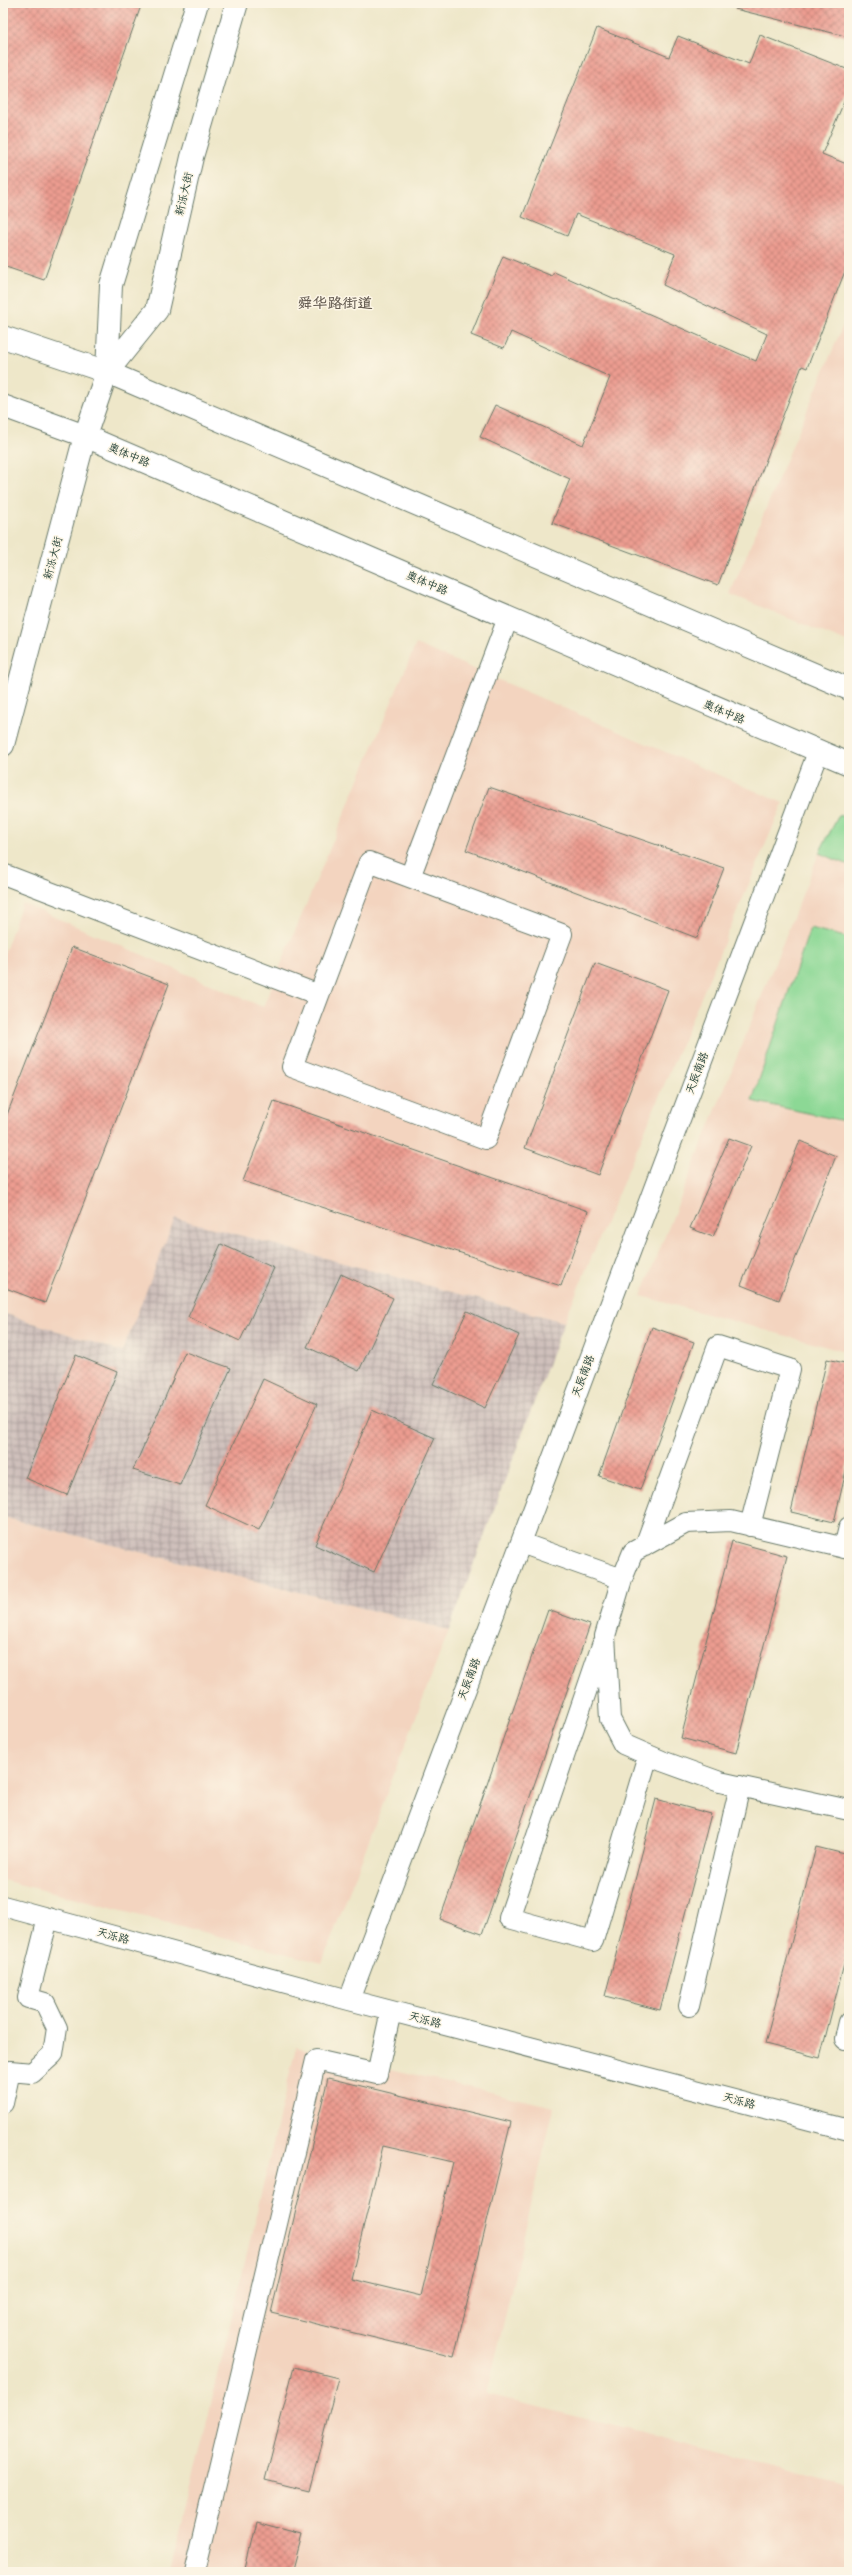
<svg xmlns="http://www.w3.org/2000/svg" width="852" height="2575" font-family="'Shantell Sans','LXGW WenKai TC',sans-serif">
<defs>
<pattern id="industrial-grid" width="8" height="8" patternUnits="userSpaceOnUse"><rect width="8" height="8" fill="#cfc0bb"/><path d="M0 4h8M4 0v8" fill="none" stroke="#a79d99"/></pattern>
<pattern id="building-cross-hatch" width="8" height="8" patternUnits="userSpaceOnUse"><rect width="8" height="8" fill="#ec9c90"/><path d="M0 0l8 8M0 8l8-8" fill="none" stroke="#bf8076"/></pattern>
</defs>
<rect width="100%" height="100%" fill="#fcf5e5"/>
<filter id="ink" filterUnits="userSpaceOnUse"><feTurbulence type="fractalNoise" baseFrequency=".025" numOctaves="2"/><feDisplacementMap in="SourceGraphic" scale="8" xChannelSelector="R" yChannelSelector="G"/><feConvolveMatrix kernelMatrix="1 2 1 2 8 2 1 2 1" color-interpolation-filters="sRGB"/></filter>
<filter id="wash" filterUnits="userSpaceOnUse"><feTurbulence type="fractalNoise" baseFrequency=".012" numOctaves="4" result="noise"/><feDisplacementMap in="SourceGraphic" scale="16" xChannelSelector="R" yChannelSelector="G"/><feGaussianBlur stdDeviation="0.9" result="paint"/><feColorMatrix in="noise" values="0 0 0 0 0 0 0 0 0 0 0 0 0 0 0 0 0 1.4 0 .05"/><feComposite in="paint" operator="in"/></filter>
<g filter="url(#wash)">
<rect width="100%" height="100%" fill="#eee7c9"/>
<!-- built -->
<path fill="#f3d4bf" d="M849,311V643L730,594Z
M416,644L783,803L564,1322L177,1219L122,1352L3,1313V957L22,903L263,1007Z
M819,853L849,865V1353L641,1296Z
M3,1517L449,1630L322,1963L3,1880Z
M296,2047L554,2107L487,2394L849,2485V2572H171Z"/>
<!-- industrial -->
<path fill="url(#industrial-grid)" d="M175,1218L564,1322L449,1630L3,1517V1313L122,1352Z"/>
<!-- green -->
<path fill="#8cd895" stroke="#568a64" d="M839,815L849,819V865L819,853Z
M810,928L849,938V1122L752,1101Z"/>
<g id="blocks">
<!-- building -->
<path fill="url(#building-cross-hatch)" fill-rule="evenodd" d="M3,3H142L44,280L3,266Z
M736,3H849V37L735,9Z
M597,28L669,57L678,36L749,64L760,35L849,70V90L822,154L849,165V261L807,368L802,366L718,585L552,523L570,479L480,437L495,405L583,445L610,377L511,332L504,348L471,335L503,256L552,276L554,272L756,361L767,334L663,285L675,254L576,214L567,236L522,217Z
M489,787L724,868L697,938L466,850Z
M72,947L169,984L45,1303L3,1287V1125Z
M595,963L668,990L598,1175L525,1148Z
M274,1101L588,1211L561,1286L243,1181Z
M729,1138L751,1146L713,1237L690,1228Z
M800,1141L836,1156L779,1300L741,1285Z
M221,1244L274,1268L240,1341L188,1317Z
M341,1274L393,1298L359,1371L307,1347Z
M467,1311L519,1335L485,1408L433,1384Z
M652,1327L694,1342L640,1490L599,1476Z
M185,1352L231,1368L180,1485L133,1470Z
M76,1355L117,1372L67,1495L25,1478Z
M827,1359L849,1364V1458L834,1522L791,1512Z
M263,1379L317,1404L259,1530L205,1505Z
M372,1410L435,1438L374,1572L315,1545Z
M732,1541L787,1556L736,1753L681,1738Z
M548,1610L590,1625L482,1934L440,1919Z
M656,1799L711,1814L660,2010L605,1996Z
M816,1847L849,1855V1945L820,2058L765,2044Z
M328,2078L511,2122L454,2357L271,2313ZM383,2146L453,2162L421,2296L351,2279Z
M294,2367L338,2378L309,2491L265,2480Z
M256,2522L301,2534L291,2572H244Z"/>
</g>
</g>
<g filter="url(#ink)">
<use href="#blocks" fill-opacity="0" stroke="#677868" stroke-width="1"/>
<g fill="none" stroke-linecap="round" stroke-linejoin="round">
<!-- minor casing -->
<g stroke="#677868" stroke-width="22">
<path id="minor" d="M369,862L562,934L486,1139L292,1067Z
M3,874L319,995
M410,877L508,618
M521,1543L622,1579
M645,1546L718,1346L790,1369L750,1526
M844,1548L849,1527
M849,1549L731,1521L686,1523L633,1552L622,1579L605,1636L610,1719L623,1744L662,1761L720,1782L849,1810
M602,1645L509,1918L593,1941L648,1755
M3,1906L349,2000L849,2130
M349,2000L818,752
M689,2006L740,1786
M845,2039L849,2022
M3,2103L10,2071L32,2073L53,2054L57,2028L45,2003L28,1998L48,1918
M194,2572L316,2060L377,2074L391,2011"/>
</g>
<!-- major casing -->
<g stroke="#677868" stroke-width="24">
<path id="major" d="M3,337L107,372L849,689
M107,372L157,310L192,157L237,3
M3,406L85,436L849,764
M3,745L85,436L107,372L111,285L197,3"/>
</g>
<!-- minor -->
<use href="#minor" stroke="#fff" stroke-width="20"/>
<!-- major -->
<use href="#major" stroke="#fff" stroke-width="22"/>
</g>
</g>
<g text-anchor="middle" dominant-baseline="central" stroke-width="3" stroke-linejoin="round" paint-order="stroke">
<!-- street labels -->
<g font-size="11" fill="#1f3d34" stroke="#fcf5e5">
<text transform="translate(184 194) rotate(-77)">新泺大街</text>
<text transform="translate(129 455) rotate(23)">奥体中路</text>
<text transform="translate(53 558) rotate(-75)">新泺大街</text>
<text transform="translate(427 583) rotate(23)">奥体中路</text>
<text transform="translate(724 712) rotate(23)">奥体中路</text>
<text transform="translate(697 1073) rotate(-69)">天辰南路</text>
<text transform="translate(583 1376) rotate(-69)">天辰南路</text>
<text transform="translate(469 1679) rotate(-69)">天辰南路</text>
<text transform="translate(113 1936) rotate(15)">天泺路</text>
<text transform="translate(425 2020) rotate(15)">天泺路</text>
<text transform="translate(739 2101) rotate(15)">天泺路</text>
</g>
<!-- district labels -->
<g font-size="15" font-weight="bold" fill="#675e54" stroke="#fcf5e5">
<text x="335" y="303">舜华路街道</text>
</g>
</g>
<!-- margin -->
<rect width="852" height="2575" fill="none" stroke="#fcf5e5" stroke-width="16"/>
</svg>
